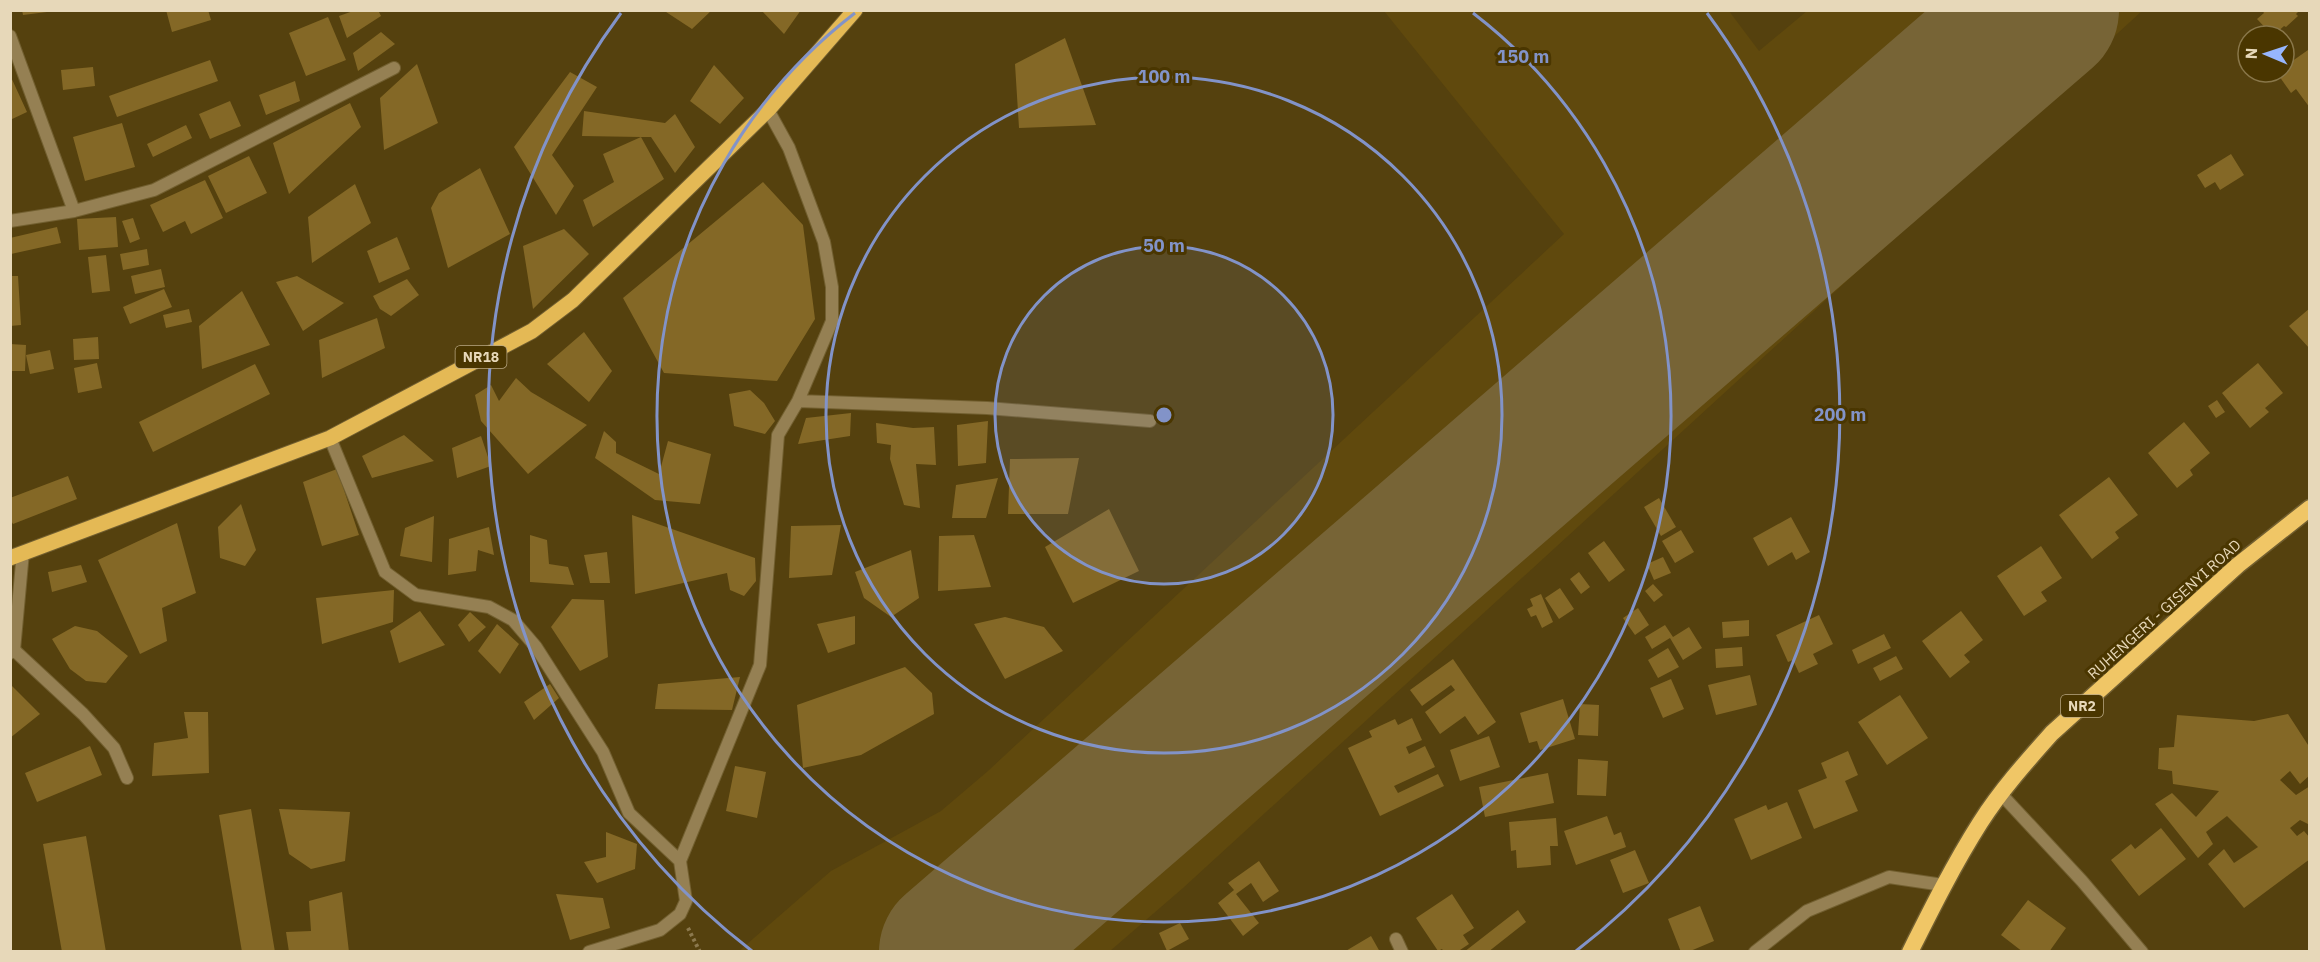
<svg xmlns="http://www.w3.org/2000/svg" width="2320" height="962" font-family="'IBM Plex Sans',sans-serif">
<rect width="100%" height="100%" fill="#55410e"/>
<!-- built -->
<path fill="#60490d" d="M1384,11H1729L1759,51L1807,11H2142L1183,888L1110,951H739L831,871L941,811L988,771L1564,234Z"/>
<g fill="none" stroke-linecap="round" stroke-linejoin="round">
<!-- runway -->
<path stroke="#776436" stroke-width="152" d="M955,952L2043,10"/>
</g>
<!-- building -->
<path fill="#846826" d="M22,10H47V12L23,15Z
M166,10H208L211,20L172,32Z
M356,10H378L381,16L347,38L339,16Z
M663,10H712L692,29Z
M761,10H801L784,34Z
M2262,10H2300L2296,14L2298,16L2286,27L2284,26L2273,36L2257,19L2264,13Z
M328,17L346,60L306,76L289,33Z
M381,32L395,44L358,71L353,53Z
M1065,38L1096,125L1019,128L1015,64Z
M2308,50L2310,52V108L2296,89L2291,93L2277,73L2284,72V67Z
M210,60L218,81L117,117L109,96Z
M417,64L438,123L384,150L380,98Z
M714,65L744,98L720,124L690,101Z
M93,67L95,86L63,90L61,70Z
M570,72L597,87L552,155L574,186L556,215L514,147Z
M10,75L27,112L10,120Z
M295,81L300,101L266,115L259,95Z
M230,101L241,126L210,139L199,114Z
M350,103L361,127L289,194L273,143Z
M584,111L665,123L675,114L695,147L675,173L651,137H641L664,179L593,227L583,200L614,182L603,154L641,137L582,136Z
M122,123L135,167L85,181L73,137Z
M186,125L192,138L153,157L147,144Z
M2231,154L2244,175L2220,190L2215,182L2205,188L2197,175Z
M249,156L267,193L226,213L208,176Z
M480,168L510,234L448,268L431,208L439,193Z
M205,180L223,218L191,234L185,221L163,232L150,205Z
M763,182L803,225L815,319L777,381L664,373L623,298Z
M355,184L371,223L312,263L308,217Z
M116,217L118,247L79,250L77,219Z
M133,218L140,239L130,243L122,221Z
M57,227L61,243L11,254L10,238Z
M564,229L589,254L533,309L523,246Z
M397,237L410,269L379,283L367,251Z
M147,249L149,265L123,270L120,254Z
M106,255L110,291L92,293L88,257Z
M161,269L165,287L135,294L131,276Z
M10,276H18L21,325L10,326Z
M297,276L344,303L303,331L276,282Z
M407,279L419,295L391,316L380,309L373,296Z
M164,289L172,307L130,324L123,307Z
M242,291L270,345L202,369L199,326Z
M2310,308V349L2289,326Z
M189,309L192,322L166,328L163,315Z
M377,318L385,348L322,378L319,340Z
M584,332L612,371L589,402L547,364Z
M98,337L99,359L74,360L73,339Z
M10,344L26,345L25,371H10Z
M50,350L54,369L30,374L26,355Z
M97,363L102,388L78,393L74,368Z
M2258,363L2283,393L2265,408L2269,412L2250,428L2222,393Z
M255,364L270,394L153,452L139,422Z
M516,378L531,392L587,425L528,474L481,421L475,395L491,385L499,401Z
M750,390L764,403L775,421L765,434L734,426L729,394Z
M2217,400L2225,412L2216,418L2208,406Z
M851,413L850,436L798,444L806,418Z
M988,421L986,463L958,466L957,425Z
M2184,422L2210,453L2190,470L2193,475L2177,488L2148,453Z
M876,423L913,428L934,427L936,465L916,464L920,508L904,505L890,459L891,445L877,443Z
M604,431L616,442V453L659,474L668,441L711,454L700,504L655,500L595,458Z
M404,435L434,461L372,478L362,456Z
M481,436L491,466L457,478L452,448Z
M1079,458L1068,514H1008L1010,459Z
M337,469L359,535L322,546L303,482Z
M68,476L77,499L13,524L10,519V498Z
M2109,477L2138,515L2115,532L2119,538L2092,559L2059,515Z
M998,478L986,518H952L956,485Z
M1659,498L1676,527L1661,536L1644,507Z
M241,504L256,550L245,566L220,558L218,527Z
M1109,509L1139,571L1073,603L1045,547Z
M632,515L755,558L756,581L744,596L730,590L727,573L635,594Z
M434,516L432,562L400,556L405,528Z
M1791,517L1810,552L1796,560L1792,552L1768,566L1753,538Z
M177,523L196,593L162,608L167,641L140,654L98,560Z
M841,525L832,575L789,578L791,526Z
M489,527L494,555L478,550L476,571L448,575L449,539Z
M1681,530L1694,552L1675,563L1662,541Z
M530,535L547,540L549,564L568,567L574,585L530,582Z
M974,535L991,587L938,591L939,536Z
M1604,541L1625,570L1609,582L1588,553Z
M2041,546L2062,578L2041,592L2047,601L2024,616L1997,576Z
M911,550L919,598L891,617L864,598L855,572Z
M607,552L610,583H590L584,555Z
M1663,557L1671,573L1654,580L1647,564Z
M81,565L87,582L52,592L48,572Z
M1579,572L1590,587L1581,594L1570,579Z
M1653,584L1663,595L1654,602L1645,591Z
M1560,588L1574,609L1559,619L1545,598Z
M394,590L393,622L322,644L316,598Z
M1541,594L1553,622L1542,628L1536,615L1531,617L1527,609L1533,606L1530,599Z
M572,599L604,600L608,657L580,671L551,627Z
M1638,608L1649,625L1635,635L1623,618Z
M420,611L445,645L399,663L390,631Z
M1961,611L1983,640L1964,655L1970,662L1950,678L1922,641Z
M470,612L486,627L469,642L458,625Z
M1819,615L1833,644L1813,654L1818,664L1799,673L1793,660L1788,662L1776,635Z
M855,616V644L828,653L817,624Z
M1005,617L1044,627L1063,651L1005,679L974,624Z
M1749,620V636L1723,638L1722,622Z
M497,624L519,644L500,674L478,651Z
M1665,625L1673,637L1689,627L1702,648L1683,660L1670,638L1652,649L1645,637Z
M75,626L97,631L128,656L106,683L86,681L70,669L52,639Z
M1884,634L1891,648L1858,664L1852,650Z
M1742,647L1743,666L1716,668L1715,649Z
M1668,648L1679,667L1658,678L1648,660Z
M1896,656L1903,669L1880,681L1873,668Z
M1453,659L1496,722L1478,735L1465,716L1440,734L1425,712L1455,690L1451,685L1422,706L1410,690Z
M905,667L932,693L934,714L861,755L803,768L797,705Z
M1750,675L1757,705L1716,715L1708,685Z
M740,677L732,710L655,709L658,684Z
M1671,679L1684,709L1663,718L1650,688Z
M10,684L40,714L10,738Z
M550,684L559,698L534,720L524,702Z
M1900,695L1928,738L1887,765L1858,722Z
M1563,699L1575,739L1540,750L1537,741L1529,743L1520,713Z
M1580,704L1599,705L1598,736L1578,735Z
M184,712H208L209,773L152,776L154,743L188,738Z
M2288,714L2310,748V775L2300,784L2290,771L2280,780L2296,795L2310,786V825L2300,820L2290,828L2297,836L2304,831L2310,838V859L2244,908L2208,864L2224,849L2234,863L2258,847L2227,816L2206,832L2213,844L2198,858L2155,804L2172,793L2196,817L2219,791L2173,784L2172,771L2158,769L2159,748L2174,747L2177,715L2254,721Z
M1412,718L1422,740L1406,747L1409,754L1425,746L1435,767L1394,786L1398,793L1438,774L1444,786L1380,816L1348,748L1372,737L1369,731L1395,719L1398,725Z
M1489,736L1500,767L1460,781L1450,750Z
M90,746L102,775L37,802L25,773Z
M1848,751L1858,775L1845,781L1858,811L1814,829L1798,790L1827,778L1821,763Z
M1578,759L1608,761L1606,796L1577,795Z
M735,766L766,772L757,818L726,811Z
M1548,773L1554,803L1485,817L1479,787Z
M1787,802L1802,838L1751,860L1734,819L1766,805L1768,810Z
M251,809L275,952H242L219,815Z
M279,809L350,812L345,861L311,869L289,854Z
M1607,816L1614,835L1621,832L1626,847L1576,865L1564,831Z
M1556,818L1558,846H1550L1551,865L1517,868L1516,850L1511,851L1509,822Z
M2161,828L2186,859L2139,896L2111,860L2131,844L2135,849Z
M606,832L637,844L635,869L597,883L584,862L606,857Z
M86,836L106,952H62L43,844Z
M1635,850L1649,883L1623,893L1610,860Z
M1259,861L1279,891L1263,902L1251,883L1236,894L1259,923L1243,936L1218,903L1234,890L1228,883Z
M342,892L349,952H289L286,932L311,931L309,901Z
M556,894L603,898L610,928L570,940Z
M1452,894L1474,928L1463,935L1469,944L1457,952H1444L1442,949L1438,951L1416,918Z
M2028,900L2066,928L2049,952H2023L2001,935Z
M1700,906L1714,941L1688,952H1681L1668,919Z
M1518,910L1526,922L1488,952H1464Z
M1180,923L1189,939L1167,951L1159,933Z
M1371,936L1380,952H1344Z"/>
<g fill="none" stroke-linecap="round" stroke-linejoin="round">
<!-- service casing -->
<g stroke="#725f30" stroke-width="14">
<path id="service" d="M14,650L83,714L114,748L127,778"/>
</g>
<!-- minor casing -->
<g stroke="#725f30" stroke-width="14">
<path id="minor" d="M10,36L74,211
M10,221L74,211L154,190L394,68
M798,401L987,408L1150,421
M330,438L385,572L416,595L489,607L513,620L536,647L603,752L629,813L680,861
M10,653L14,650L23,552
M2001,794L2082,881L2142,952
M1396,939L1402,952
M589,952L660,930L680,914L686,901L680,861L760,665L778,435L798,401L832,321V287L824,242L789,148L768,110
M1755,952L1807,911L1889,877L1943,885"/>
</g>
<!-- primary casing -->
<g stroke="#725f30" stroke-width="17">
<path id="primary" d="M10,558L330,438L532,331L573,300L768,110L855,10"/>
</g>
<!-- trunk casing -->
<g stroke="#725f30" stroke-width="19">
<path id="trunk" d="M1910,952C1932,908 1954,864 1980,823C2001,790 2027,761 2052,733L2238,565L2310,508"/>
</g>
<!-- path -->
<path stroke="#8c794e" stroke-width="4" stroke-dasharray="3 3" stroke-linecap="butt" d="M688,928L700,952"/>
<!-- service -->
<use href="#service" stroke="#958053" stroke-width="12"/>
<!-- minor -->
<use href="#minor" stroke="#958053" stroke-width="12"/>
<!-- primary -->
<use href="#primary" stroke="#e4b955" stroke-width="15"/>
<!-- trunk -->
<use href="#trunk" stroke="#f0c666" stroke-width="16"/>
</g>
<!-- distance rings -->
<circle cx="1164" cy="415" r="169" fill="#8293c8" fill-opacity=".12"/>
<g fill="none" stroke="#8293c8" stroke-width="3">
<circle cx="1164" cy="415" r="169"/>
<circle cx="1164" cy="415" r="338"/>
<path d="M1473 13A507 507 0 1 1 855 13"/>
<path d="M752 951A676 676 0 0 1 621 13M1707 13A676 676 0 0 1 1576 951"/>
</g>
<g text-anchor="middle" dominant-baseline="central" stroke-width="6" stroke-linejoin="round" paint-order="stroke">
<!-- shield labels -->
<g fill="#4a3600" stroke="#b8a782" stroke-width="1.5">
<rect x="455.5" y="346" width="51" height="22" rx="4.5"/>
<rect x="2061" y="695" width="42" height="22" rx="4.5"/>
</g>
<g font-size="14" font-weight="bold" fill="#e7d8b9">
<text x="481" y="357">NR18</text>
<text x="2082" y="706">NR2</text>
</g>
<!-- street labels -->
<g font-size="15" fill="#e7d8b9" stroke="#4a3600">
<text transform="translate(2164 609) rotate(-42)">RUHENGERI - GISENYI ROAD</text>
</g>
</g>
<circle cx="1164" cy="415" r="9" fill="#8293c8" stroke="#4a3600" stroke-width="3"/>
<g font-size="18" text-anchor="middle" font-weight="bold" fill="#8293c8" stroke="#4a3600" stroke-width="6" stroke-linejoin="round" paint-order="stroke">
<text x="1523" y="63">150 m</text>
<text x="1164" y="83">100 m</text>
<text x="1164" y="252">50 m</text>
<text x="1840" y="421">200 m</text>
</g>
<!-- border -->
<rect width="2320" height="962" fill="none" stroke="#e7d8b9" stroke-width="24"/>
<!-- north arrow -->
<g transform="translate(2266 54) rotate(272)"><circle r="28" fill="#4a3600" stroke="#89774a" stroke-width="1.5"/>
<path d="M0-4.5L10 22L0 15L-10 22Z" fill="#97b6fd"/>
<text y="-9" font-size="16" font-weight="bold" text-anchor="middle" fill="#e7d8b9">N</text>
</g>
</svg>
